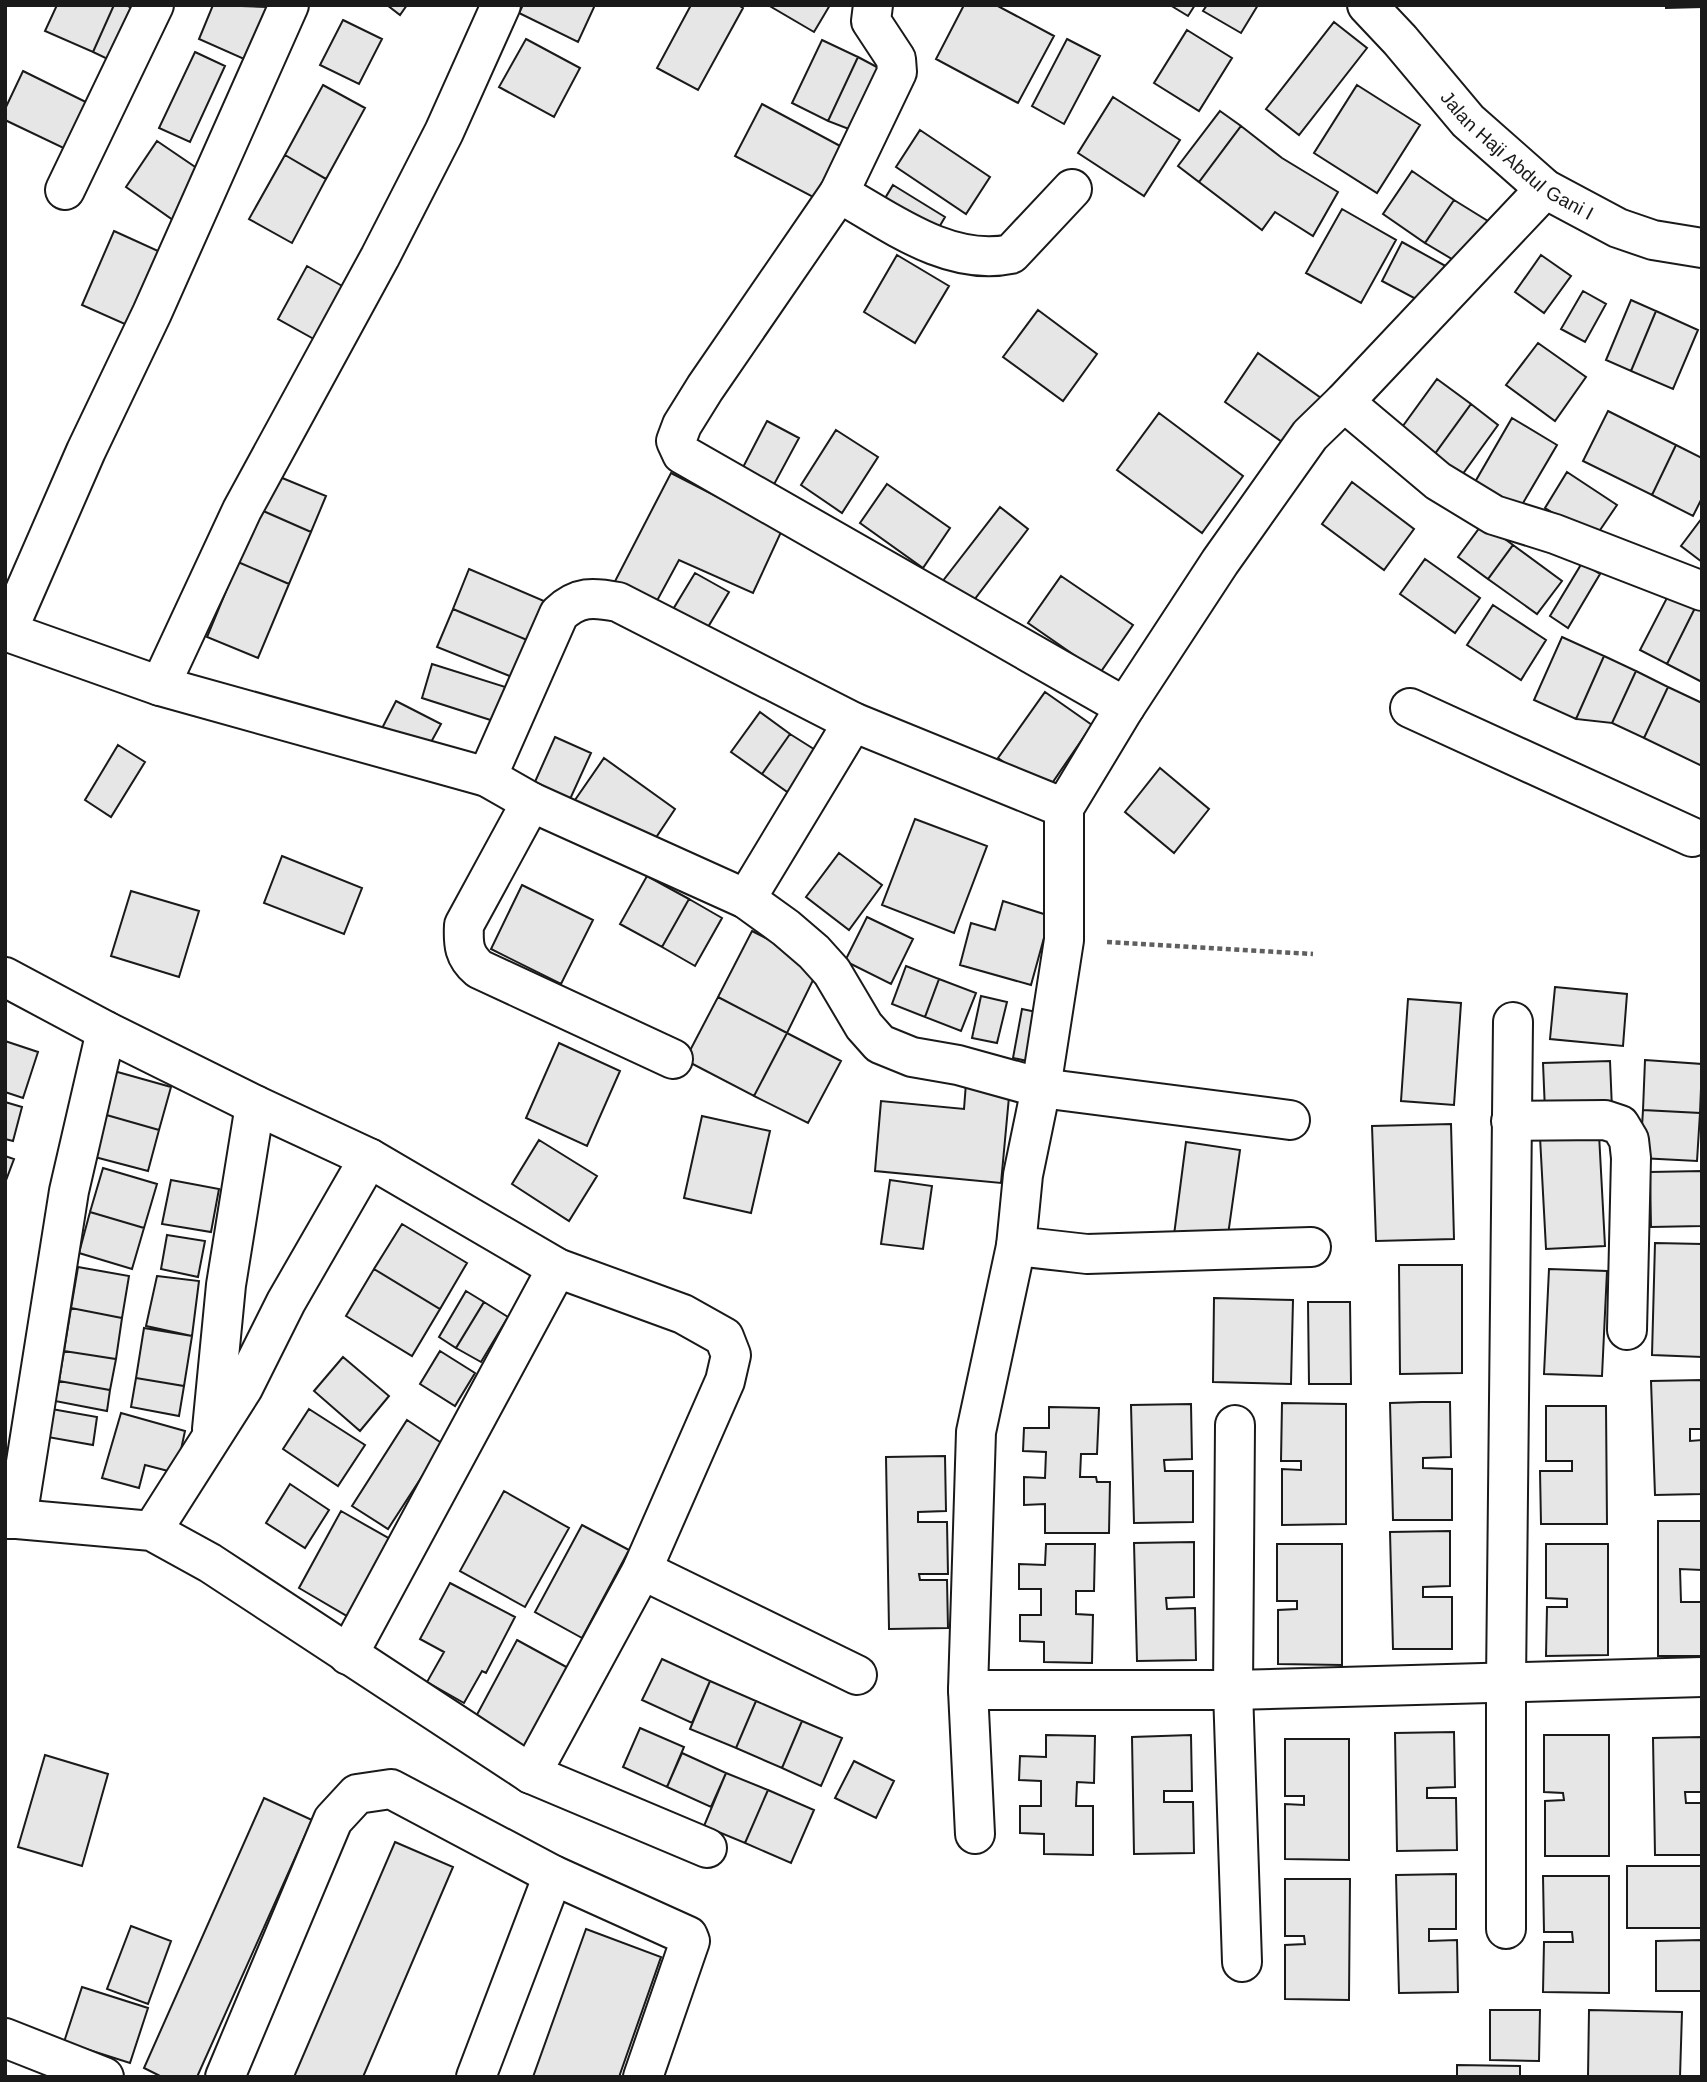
<svg xmlns="http://www.w3.org/2000/svg" width="1707" height="2082" font-family="Arial,sans-serif">
<rect width="100%" height="100%" fill="#fff"/>
<!-- building -->
<path fill="#e6e6e6" stroke="#1a1a1a" stroke-width="2" d="M57,5H114L93,52L45,31Z
M114,5H126L146,15L118,64L93,52Z
M213,5L267,7L244,59L199,39Z
M387,5H407L400,15Z
M523,5H595L578,42L519,13Z
M691,5H738L743,8L698,90L657,68Z
M768,5H830L814,32Z
M964,5H996L1054,36L1018,103L936,59Z
M1170,5H1195L1188,16Z
M1207,5H1258L1241,33L1203,11Z
M1666,5H1702V7L1666,8Z
M343,20L382,39L359,84L320,65Z
M1334,22L1367,48L1299,135L1266,109Z
M1187,30L1232,58L1199,111L1154,83Z
M526,39L580,68L554,117L499,87Z
M1067,39L1100,56L1064,124L1032,106Z
M822,40L858,57L828,121L792,103Z
M195,52L225,66L190,142L159,128Z
M858,57L890,74L854,131L828,121Z
M23,71L98,108L76,154L5,120V109Z
M323,85L365,108L326,179L285,155Z
M1357,85L1420,125L1377,193L1314,153Z
M1113,97L1180,140L1144,196L1078,153Z
M762,104L842,147L815,198L735,156Z
M1220,111L1241,126L1199,182L1178,166Z
M1241,126L1282,158L1338,192L1313,236L1275,212L1262,230L1199,182Z
M920,130L990,177L966,214L896,167Z
M157,141L204,173L173,220L126,187Z
M285,155L326,179L292,243L249,219Z
M1412,171L1454,200L1425,243L1383,214Z
M893,185L945,217L934,236L881,205Z
M1454,200L1496,226L1467,268L1425,243Z
M1342,209L1396,240L1361,303L1306,273Z
M114,231L169,256L136,329L82,305Z
M1402,242L1451,269L1431,307L1382,281Z
M897,255L949,286L915,343L864,312Z
M1541,255L1571,276L1544,313L1515,292Z
M307,266L351,291L321,343L278,319Z
M1583,291L1606,304L1585,342L1561,329Z
M1631,300L1656,311L1631,371L1606,360Z
M1038,310L1097,354L1063,401L1003,357Z
M1656,311L1698,330L1673,389L1631,371Z
M1538,343L1586,377L1555,421L1506,385Z
M1258,353L1328,403L1295,451L1225,402Z
M1437,379L1471,404L1434,455L1400,430Z
M1471,404L1498,425L1462,475L1434,455Z
M1608,411L1676,445L1652,495L1583,461Z
M1159,413L1243,476L1202,533L1117,470Z
M1512,418L1557,445L1516,515L1471,489Z
M767,421L799,438L771,490L740,473Z
M836,430L878,457L842,513L801,485Z
M1676,445L1702,458V498L1693,516L1652,495Z
M1567,472L1617,505L1594,539L1545,508Z
M671,473L782,530L753,593L679,560L652,610L611,589Z
M275,475L326,496L311,532L261,510Z
M1352,482L1414,529L1384,570L1322,524Z
M887,484L950,528L923,568L860,523Z
M1000,507L1028,529L971,604L942,582Z
M261,510L311,532L289,584L238,562Z
M1702,518V562L1681,546Z
M1483,523L1513,545L1488,579L1458,557Z
M1513,545L1562,581L1537,614L1488,579Z
M1425,559L1480,598L1455,633L1400,594Z
M238,562L289,584L258,658L207,637Z
M1582,563L1600,574L1568,628L1550,616Z
M469,569L544,601L527,640L453,609Z
M695,573L729,592L705,632L672,611Z
M1061,576L1133,625L1100,673L1028,623Z
M1670,592L1696,606L1667,664L1640,650Z
M1493,605L1546,640L1521,680L1467,645Z
M1696,606L1702,609V682L1667,664Z
M453,609L527,640L512,677L437,647Z
M1562,637L1604,656L1576,719L1534,700Z
M1604,656L1636,671L1612,723L1576,719Z
M432,664L521,692L506,725L422,698Z
M1636,671L1668,687L1644,738L1612,723Z
M1668,687L1702,703V766L1644,738Z
M1045,692L1092,725L1046,792L998,758Z
M396,701L441,724L424,755L376,740Z
M760,712L790,734L762,774L731,752Z
M790,734L828,758L800,801L762,774Z
M555,737L591,753L566,808L530,793Z
M118,745L145,762L111,817L85,800Z
M604,758L675,809L647,851L575,800Z
M1160,768L1209,809L1174,853L1125,812Z
M915,819L987,846L954,933L882,905Z
M839,853L882,885L849,930L806,897Z
M282,856L362,888L344,934L264,903Z
M647,876L689,899L662,947L620,924Z
M522,885L593,920L561,984L491,949Z
M131,891L199,911L179,977L111,956Z
M689,899L722,918L695,966L662,947Z
M1003,901L1050,916L1031,985L960,965L971,923L995,930Z
M867,917L913,939L891,984L845,961Z
M752,931L820,966L787,1033L718,997Z
M906,966L939,979L925,1017L892,1004Z
M939,979L976,993L961,1031L925,1017Z
M1555,987L1627,994L1623,1046L1550,1039Z
M981,996L1007,1002L997,1043L972,1038Z
M718,997L787,1033L754,1096L685,1060Z
M1408,999L1461,1003L1454,1105L1401,1101Z
M1022,1009L1046,1014L1037,1063L1013,1058Z
M787,1033L841,1061L808,1123L754,1096Z
M5,1041L38,1052L23,1098L5,1092Z
M559,1043L620,1071L587,1146L526,1118Z
M1645,1060L1702,1064L1700,1113L1643,1110Z
M1610,1061L1612,1109L1545,1111L1543,1063Z
M114,1071L171,1087L159,1130L103,1114Z
M966,1083L1010,1086L1001,1183L875,1171L881,1101L964,1109Z
M5,1102L22,1107L13,1141L5,1139Z
M1643,1110L1700,1113L1697,1161L1640,1158Z
M103,1114L159,1130L148,1171L91,1156Z
M702,1116L770,1131L751,1213L684,1198Z
M1451,1124L1454,1239L1376,1241L1372,1126Z
M1599,1134L1605,1246L1546,1249L1540,1137Z
M539,1140L597,1176L569,1221L512,1184Z
M1186,1142L1240,1150L1227,1242L1174,1235Z
M5,1156L14,1159L5,1183Z
M103,1168L157,1184L144,1228L90,1212Z
M1702,1171V1226L1651,1227L1650,1172Z
M171,1180L219,1189L211,1232L162,1224Z
M890,1180L932,1186L923,1249L881,1244Z
M90,1212L144,1228L132,1269L79,1253Z
M402,1224L467,1263L440,1309L374,1269Z
M167,1235L205,1241L198,1277L161,1269Z
M1655,1243L1702,1244V1357L1652,1355Z
M1399,1265H1462V1373L1400,1374Z
M78,1267L129,1276L122,1318L71,1308Z
M374,1269L440,1309L412,1356L346,1316Z
M1549,1269L1607,1271L1602,1376L1544,1374Z
M157,1276L199,1281L192,1336L146,1326Z
M466,1291L484,1302L456,1348L439,1337Z
M1214,1298L1293,1300L1291,1384L1213,1382Z
M484,1302L508,1317L481,1362L456,1348Z
M1308,1302H1350L1351,1384H1309Z
M71,1308L122,1318L116,1359L64,1351Z
M144,1328L192,1336L184,1386L136,1378Z
M64,1351L116,1359L110,1390L59,1381Z
M440,1351L475,1373L455,1406L420,1384Z
M343,1357L389,1396L360,1431L314,1391Z
M136,1378L184,1386L179,1416L131,1407Z
M1702,1380V1429H1690V1441L1702,1440V1494L1655,1495L1651,1381Z
M59,1381L110,1390L107,1411L55,1401Z
M1422,1402H1450L1451,1457L1423,1458V1468L1452,1469V1520H1393L1390,1403Z
M1282,1403L1346,1404V1524L1282,1525V1469L1301,1470V1461H1281Z
M1191,1404L1192,1459L1164,1460L1165,1471H1193V1522L1134,1523L1131,1405Z
M1546,1406H1606L1607,1524H1541L1540,1471H1572V1461H1546Z
M1049,1407L1099,1408L1097,1454H1081L1080,1477H1096L1097,1482H1110L1109,1533H1045V1504L1024,1505V1477L1045,1478L1046,1452L1023,1451L1024,1428H1049Z
M46,1408L97,1417L93,1445L42,1436Z
M309,1409L365,1445L338,1486L283,1449Z
M121,1413L185,1431L176,1473L145,1465L139,1488L102,1478Z
M407,1420L443,1444L388,1529L352,1506Z
M945,1456L946,1511L918,1512V1522H947L948,1574H919L920,1580H947L948,1628L889,1629L886,1457Z
M290,1484L329,1510L305,1548L266,1523Z
M504,1491L569,1528L525,1607L460,1571Z
M341,1511L390,1539L347,1616L299,1588Z
M1658,1521H1702V1570L1680,1569L1681,1602H1702V1656H1658Z
M582,1525L629,1550L582,1638L535,1612Z
M1450,1531V1586L1423,1587V1597H1452V1649H1393L1390,1532Z
M1194,1542V1597L1166,1598L1167,1609L1195,1608L1196,1660L1137,1661L1134,1543Z
M1046,1544H1095L1094,1591H1076V1614L1093,1615L1092,1663L1044,1662V1642L1020,1641V1615H1041V1589H1019V1564L1045,1565Z
M1277,1544H1342V1665L1278,1664V1610L1297,1609V1601H1277Z
M1546,1544H1608V1655L1546,1656L1547,1607H1567V1599L1546,1598Z
M450,1583L515,1617L486,1673L482,1671L464,1703L427,1682L444,1652L420,1639Z
M517,1640L570,1669L525,1751L473,1722Z
M662,1659L710,1681L692,1723L642,1700Z
M710,1681L756,1701L736,1748L690,1729Z
M756,1701L802,1721L782,1768L736,1748Z
M802,1721L842,1738L821,1786L782,1768Z
M640,1728L684,1747L667,1787L623,1767Z
M1454,1732L1455,1787L1427,1788V1798H1456L1457,1850L1397,1851L1395,1733Z
M1046,1735L1095,1736L1094,1783L1077,1782L1076,1806H1093V1855L1044,1854V1834L1020,1833V1806H1041V1781L1019,1780L1020,1756L1046,1757Z
M1191,1735L1192,1791H1164V1802H1193L1194,1853L1134,1854L1132,1737Z
M1544,1735H1609V1856H1545V1801L1564,1800L1563,1793L1544,1792Z
M1702,1737V1792H1685L1686,1803H1702V1855H1655L1653,1738Z
M1285,1739H1349V1860L1285,1859V1804L1304,1805V1796H1285Z
M682,1753L726,1773L711,1807L667,1787Z
M45,1755L108,1774L82,1866L18,1847Z
M854,1761L894,1781L876,1818L835,1798Z
M726,1773L768,1790L745,1843L704,1826Z
M768,1790L814,1810L791,1863L745,1843Z
M264,1798L312,1820L197,2077H162L144,2068Z
M395,1842L453,1867L363,2077H294Z
M1627,1866H1702V1928H1627Z
M1456,1874V1929H1429V1941L1457,1940L1458,1992L1399,1993L1396,1875Z
M1543,1876H1609V1993L1543,1992L1544,1942H1573L1572,1932H1544Z
M1285,1879H1350L1349,2000L1285,1999V1945L1305,1944L1304,1936H1285Z
M131,1926L171,1941L148,2004L107,1989Z
M586,1929L661,1957L619,2077H533Z
M1702,1940V1991H1656V1941Z
M82,1987L148,2008L130,2063L64,2042Z
M1490,2010H1540L1539,2061L1490,2060Z
M1589,2010L1682,2012L1680,2077H1588Z
M1457,2065L1520,2066V2077H1457Z"/>
<g fill="none" stroke-linecap="round" stroke-linejoin="round">
<!-- street casing -->
<g stroke="#1a1a1a" stroke-width="42">
<g id="street">
<path d="M873,5L871,21L896,59L897,72L839,193L705,388L682,425L676,441L682,454L1125,707"/>
<path id="s1" d="M1367,5L1400,40L1468,121L1545,189L1618,228L1653,240L1702,248"/>
<path d="M65,190L154,5"/>
<path d="M839,193C890,222 949,267 1011,254L1072,189"/>
<path d="M1344,402L1438,481L1494,515L1555,534L1702,591"/>
<path d="M5,631L160,686L487,777L531,802L746,899L786,928L814,952L832,972L864,1026L880,1044L912,1057L958,1065L1041,1088L1290,1120"/>
<path d="M7,632L86,451L152,313L289,5"/>
<path d="M160,686L242,510L380,257L444,132L501,5"/>
<path d="M1410,708L1692,837"/>
<path d="M487,777L559,614C578,596 593,597 618,602L853,722L1064,808"/>
<path d="M531,802L464,925C463,945 464,956 479,969L673,1059"/>
<path d="M746,899L853,722"/>
<path d="M5,977L106,1031L255,1105L369,1158L557,1268L683,1314L724,1337L731,1355L725,1381L642,1570L531,1774"/>
<path d="M1511,1121L1605,1120L1620,1125L1629,1140L1631,1158L1627,1330"/>
<path d="M1016,1246L976,1432L968,1690H1233L1702,1677"/>
<path d="M1311,1247L1087,1254L1016,1246L1023,1175L1041,1088L1064,940V808L1125,707L1220,562L1310,435L1344,402L1545,189"/>
<path d="M1235,1425L1233,1690L1242,1962"/>
<path d="M212,1429L226,1285L255,1105"/>
<path d="M5,1519H17L69,1191L106,1031"/>
<path d="M17,1519L152,1531L210,1563L531,1774L707,1848"/>
<path d="M152,1531L243,1388L286,1302L369,1158"/>
<path d="M642,1570L857,1675"/>
<path d="M348,1655L557,1268"/>
<path d="M968,1690L975,1834"/>
<path d="M1506,1929V1683L1513,1022"/>
<path d="M5,2038L104,2077"/>
<path d="M225,2077L333,1820L357,1794L391,1789L553,1875L688,1936L690,1941L643,2077"/>
<path d="M476,2077L553,1875"/>
</g>
</g>
<!-- path -->
<path stroke="#5f5f5f" stroke-width="4.5" stroke-dasharray="5 3.5" stroke-linecap="butt" d="M1107,942L1313,954"/>
<!-- street -->
<use href="#street" stroke="#fff" stroke-width="38"/>
</g>
<g text-anchor="middle" dominant-baseline="central" stroke-width="5" stroke-linejoin="round" paint-order="stroke">
<!-- street labels -->
<g font-size="19" fill="#1a1a1a" stroke="#fff">
<text stroke="none"><textPath href="#s1" startOffset="214">Jalan Haji Abdul Gani I</textPath></text>
</g>
</g>
<!-- border -->
<rect width="1707" height="2082" fill="none" stroke="#1a1a1a" stroke-width="14"/>
</svg>
